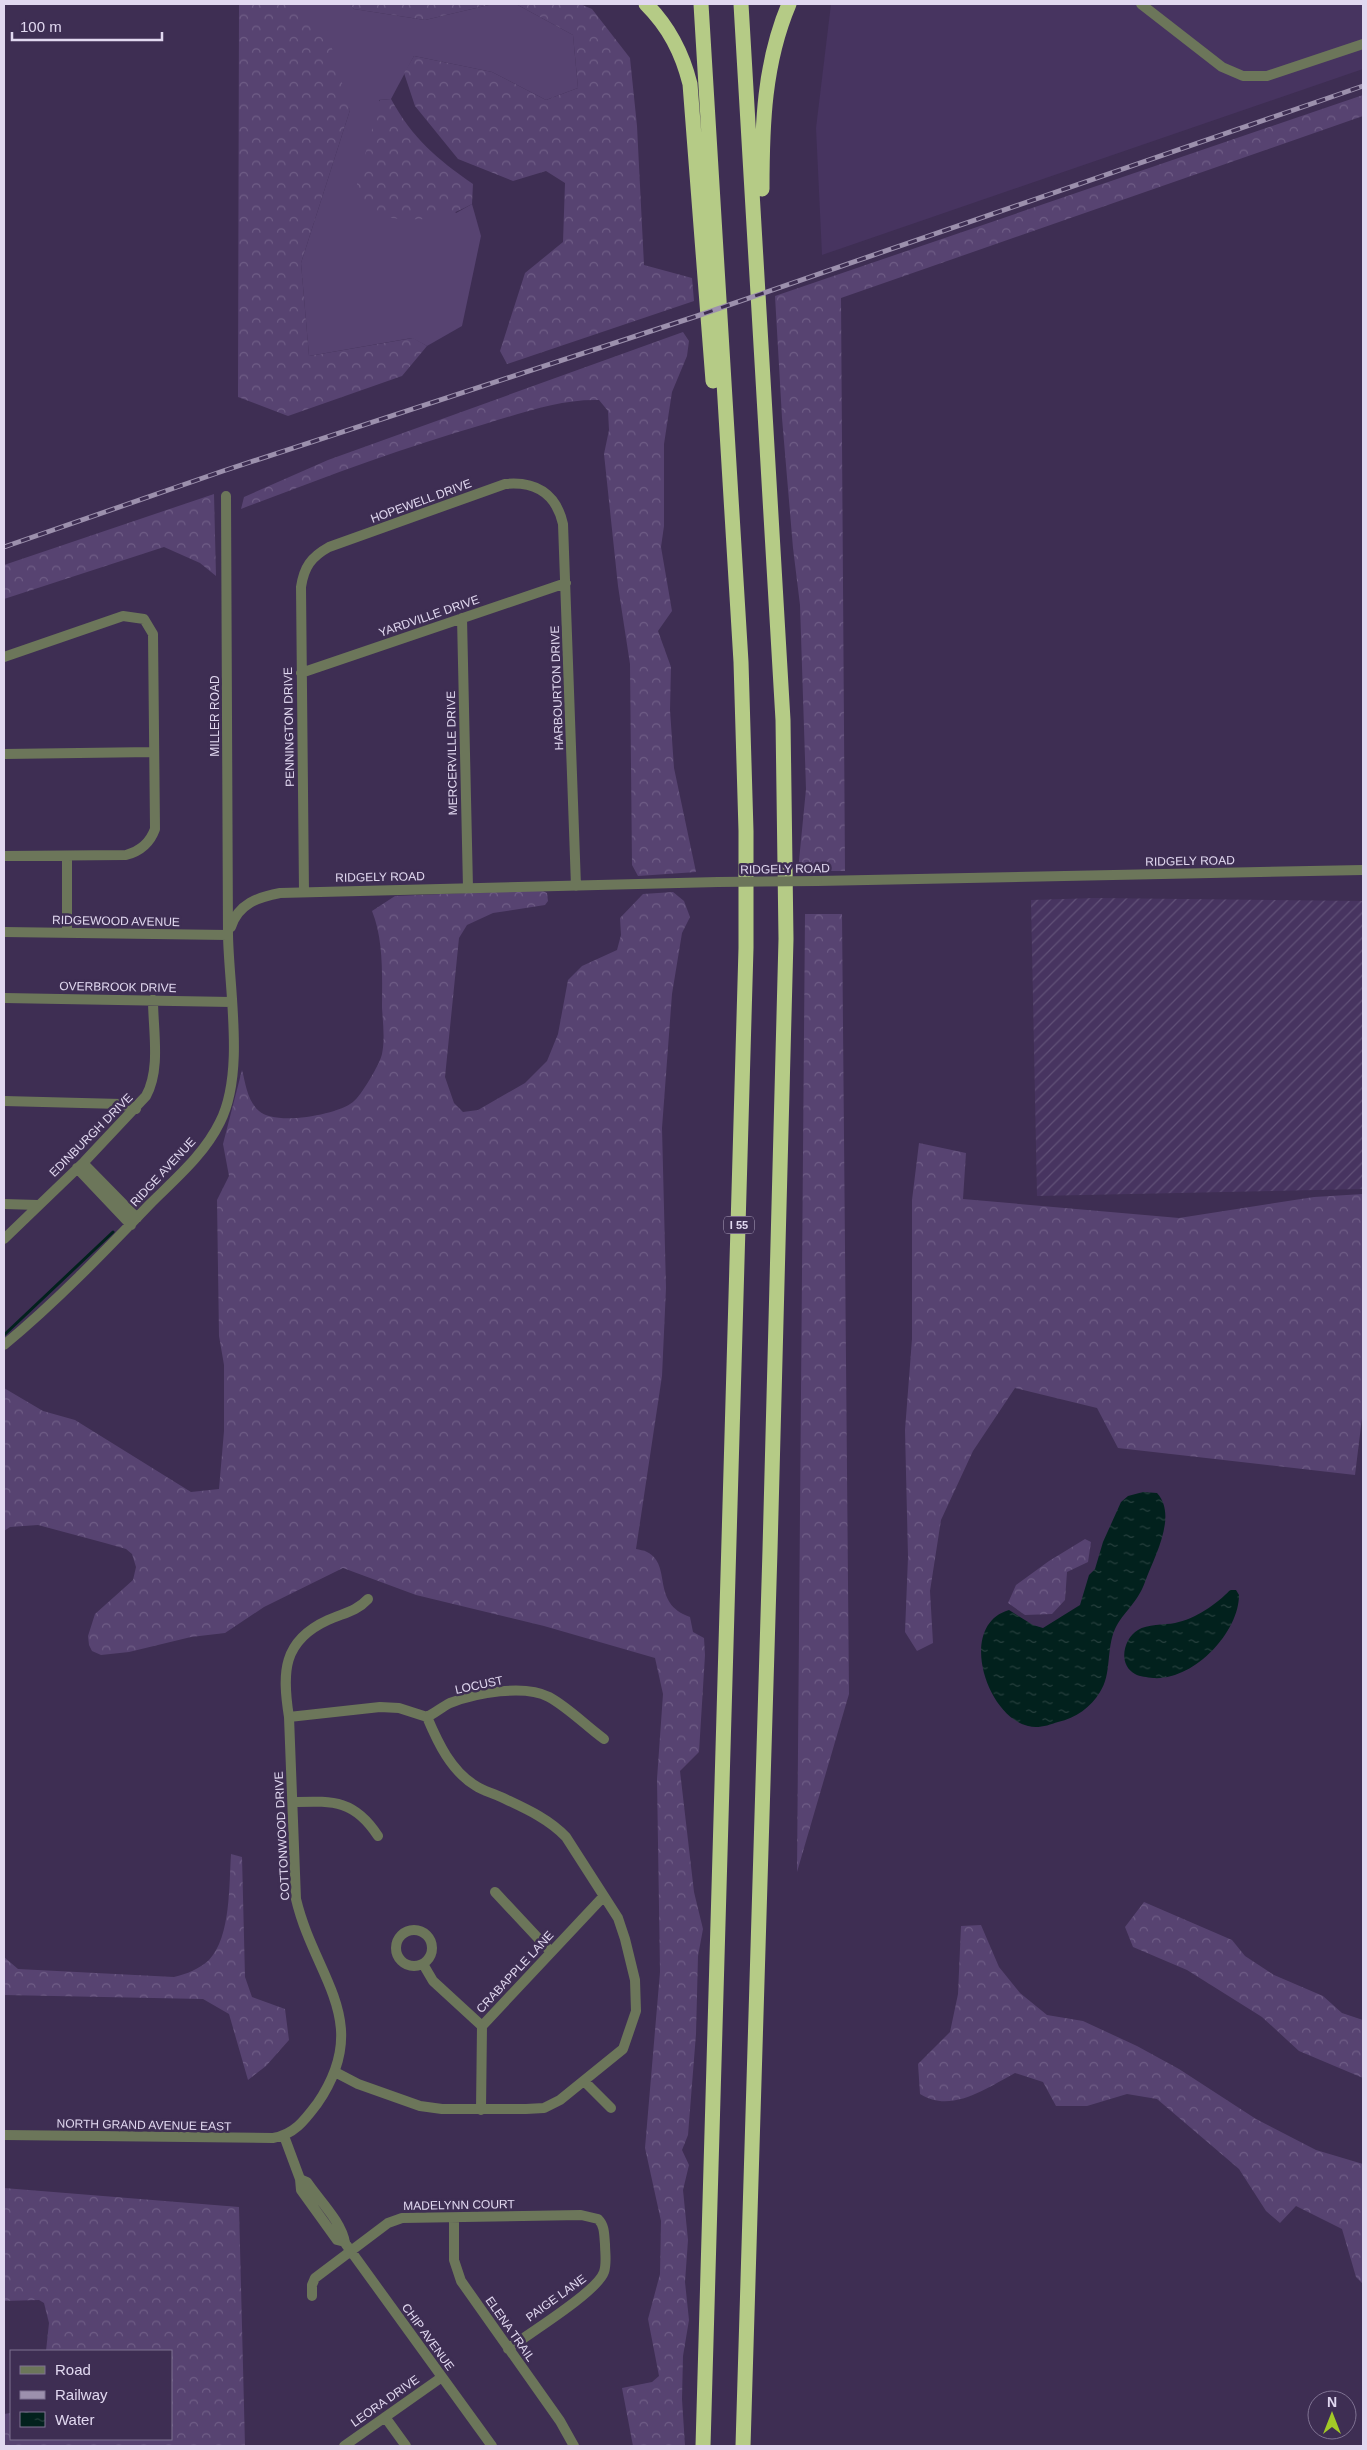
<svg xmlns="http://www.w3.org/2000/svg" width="1367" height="2450" font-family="Helvetica,sans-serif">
<defs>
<pattern id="industrial-furrows" width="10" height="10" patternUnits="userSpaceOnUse" patternTransform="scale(1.25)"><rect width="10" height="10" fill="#473460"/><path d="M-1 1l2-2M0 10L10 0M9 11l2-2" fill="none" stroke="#615177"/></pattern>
<pattern id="forest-crowns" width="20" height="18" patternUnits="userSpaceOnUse" patternTransform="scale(1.25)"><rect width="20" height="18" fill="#574371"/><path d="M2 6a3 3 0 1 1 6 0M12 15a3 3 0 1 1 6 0" fill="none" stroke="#6f5d86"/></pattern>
<pattern id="water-ripples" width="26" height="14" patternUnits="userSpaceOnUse" patternTransform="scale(1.25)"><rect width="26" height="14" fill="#02211d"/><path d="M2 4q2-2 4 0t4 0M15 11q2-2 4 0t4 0" fill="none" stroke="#27403e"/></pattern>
</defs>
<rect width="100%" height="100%" fill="#3e2e53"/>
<!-- built -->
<path fill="#473460" d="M831,4H1363V69L822,255L816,128Z"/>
<!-- industrial -->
<path fill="url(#industrial-furrows)" d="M1095,898L1363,901V1189L1037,1196L1031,900Z"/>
<!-- grass -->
<path fill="#574371" d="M295,4H350L354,9L425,20L493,4H516L573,35L578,88L546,100L492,72L414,56L391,99L379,100L456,213L472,204L481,236L462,326L427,346L412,338L309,356L301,263L350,110Z"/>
<!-- forest -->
<path fill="url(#forest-crowns)" d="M239,4H295L328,35L350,110L301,263L309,356L413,338L427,346L402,376L288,416L238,397Z
M350,4H493L425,20L354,9Z
M516,4H580L592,9L630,58L637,126L644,265L692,278L694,301L507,364L500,351L525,273L563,242L565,183L546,171L513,181L458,159L415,106L404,73L414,56L492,72L546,100L578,88L573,35Z
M1363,95V116L841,298L845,871H798L806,789L800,605L793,548L782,418L775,296Z
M391,99C413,139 436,158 473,184L472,204C433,226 405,219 362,215L357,184L380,100Z
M683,332L689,341L687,356L672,392L664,444V526L661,547L672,611L658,631L671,667L670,710L674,768L696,872L638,876L632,865L630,664L618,586L604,454L609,430L608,411L599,400C560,399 522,413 485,424C402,448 322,478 241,509L244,497L328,460Z
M214,494L216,576L200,563L164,547L4,599V565Z
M541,890L547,893L548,901L545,905L493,913L467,925L459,938L445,1077L454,1103L463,1112L478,1110L525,1083L547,1061L558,1034L568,980L582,966L617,950L621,935L620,918L643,894L673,892L684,901L690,917L682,933L672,994L662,1128L666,1288L662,1376L636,1549C639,1550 644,1550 647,1552C673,1565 650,1603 690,1617L693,1632L704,1638L705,1655L699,1752L680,1771L694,1892L703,1929L698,1956L696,2034L688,2135L682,2150L689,2165L683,2190L688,2240L685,2282L689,2320L683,2356L682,2399L685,2446H633L622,2388L652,2382L659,2376L648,2319L660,2274L661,2221L645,2148L660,1972L657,1779L663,1694L655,1658L544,1626L416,1595L343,1568L264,1607L225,1633L191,1637L129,1652L101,1655L92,1651L89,1645L88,1636L95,1614L133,1580L136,1567L132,1554L126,1549L105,1543L38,1525L10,1527L4,1531V1388L43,1411L75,1420L191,1492L219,1489L224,1431V1365L219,1336L217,1200L229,1176L223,1144L242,1070C246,1085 247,1100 259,1111C275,1126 337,1115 353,1102C361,1096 380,1064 382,1054C385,1040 383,1023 382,1008C382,976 384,941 372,911L395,896Z
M805,914H842L849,1694L797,1872Z
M919,1143L966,1153L963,1199L1179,1218L1314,1197L1363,1194V1410L1355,1475L1118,1448L1097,1408L1015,1388L973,1451L941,1520L930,1591L933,1643L917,1651L905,1632L908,1557L905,1430L912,1339V1200Z
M1085,1539L1091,1542L1088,1562L1067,1572L1065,1600L1052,1614L1025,1615L1008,1603L1016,1585L1049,1561Z
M231,1854L242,1857L245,1977L252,1997L285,2009L289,2040L266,2066L248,2080L229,2014L203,1999L4,1995V1957L18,1969L174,1977C187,1974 199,1969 209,1960C231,1937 229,1884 231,1854Z
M1144,1902L1232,1940L1245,1956L1274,1975L1323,1996L1342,2013L1363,2020V2078L1299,2051L1262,2017L1187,1970L1133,1947L1125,1927Z
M981,1925L999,1967L1020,1993L1047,2015L1083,2021L1137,2046L1179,2069L1256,2119L1316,2150L1363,2164V2284L1356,2277L1342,2229L1296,2206L1280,2223L1266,2211L1239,2169L1157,2099L1127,2094L1087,2106H1056L1043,2082L1015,2073C987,2088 951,2114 920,2094L918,2064L950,2032L958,1994L961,1926Z
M4,2188L239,2207L245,2446H4V2414L11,2413V2439H171V2351H46L49,2323L44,2303L39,2300L4,2301Z"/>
<!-- water -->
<path fill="url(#water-ripples)" d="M1143,1492L1157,1493C1178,1516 1154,1557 1145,1582C1137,1604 1123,1612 1115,1629C1106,1649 1112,1674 1100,1692C1091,1707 1076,1718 1058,1722C1049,1725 1038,1729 1028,1726C986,1716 957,1625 1009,1610L1033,1625L1043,1628L1080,1605L1089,1575L1095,1569L1103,1542L1121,1502L1128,1496Z
M1230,1590H1236L1239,1595C1239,1633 1193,1681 1153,1678C1147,1677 1140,1677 1135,1674C1117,1664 1124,1638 1138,1630C1147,1624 1164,1625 1175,1623C1195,1619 1217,1604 1230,1590Z"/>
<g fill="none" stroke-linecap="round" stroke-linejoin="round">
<!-- stream -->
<path stroke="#02211d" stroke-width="3" d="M4,1335L113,1232"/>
<!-- minor -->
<path stroke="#6c765a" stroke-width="10" d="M1141,4L1222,67L1243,76H1267L1363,44
M462,618L468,888
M4,657L123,616L144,619L153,634L155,829C150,843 141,851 126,855L4,856
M301,673L566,583
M4,754L154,752
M67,856V933
M817,881L1363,870
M304,892L301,587C304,567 311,557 329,547L505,484C535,481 556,493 563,524L576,886
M231,927C238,904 258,897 280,893L718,882
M4,932L228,935
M4,998L231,1002
M4,1101L121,1104L136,1109
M83,1163L137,1218
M77,1168L131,1225
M4,1204L38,1205
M4,1239L84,1162L146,1096C161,1069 153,1030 153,1000
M4,1345C56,1302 103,1253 150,1204C175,1179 204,1155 220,1122C245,1073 229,990 228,935C228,789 227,643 226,496
M289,1717L380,1707L399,1708L427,1717C435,1713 442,1707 450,1703C476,1693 524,1684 549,1697C569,1708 586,1726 604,1739
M293,1802C332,1801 354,1799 378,1836
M495,1892L551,1952
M396 1948a18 18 0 1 1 36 0a18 18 0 1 1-36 0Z
M423,1964L433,1981L482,2026
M335,2072L358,2084L420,2106L442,2109H526L544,2108L560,2100L623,2049L636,2011L635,1980L625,1939L618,1918L566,1837C548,1818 524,1808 501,1797C493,1793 483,1791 476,1786C451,1771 438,1743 427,1717
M584,2081L611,2108
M481,2110L482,2026L603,1897
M4,2135L273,2138C294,2135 305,2120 317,2104C374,2021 315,1979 296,1899L289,1717C282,1673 282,1641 328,1620C343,1613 356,1612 368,1599
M284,2136L300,2179L301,2190L337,2240L345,2242
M300,2179L307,2182C319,2200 342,2222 345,2243L492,2446
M454,2218V2260L461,2281L560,2421L574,2446
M312,2296V2285L315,2278L388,2223L402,2218L581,2215L598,2219C605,2226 604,2235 605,2244C605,2253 607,2263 604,2272C597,2292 528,2334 508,2349
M385,2417L406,2446
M344,2446L442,2377"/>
<!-- highway -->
<path stroke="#b5cb86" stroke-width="15" d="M646,4C669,27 682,52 690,84L713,381
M701,4L741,662L746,831V948L703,2446
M741,4L783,720L786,939L770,1550L743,2446
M762,189C762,125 764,63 789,4"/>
<!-- rail casing -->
<g stroke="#9c90ad" stroke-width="5">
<path id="rail" d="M4,547L223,471L697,316L1363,86"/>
</g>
<!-- rail -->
<use href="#rail" stroke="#3e2e53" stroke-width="3" stroke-dasharray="9" stroke-linecap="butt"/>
<!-- minor-bridge -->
<path stroke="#6c765a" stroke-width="10" d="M718,882L817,881"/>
</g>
<g text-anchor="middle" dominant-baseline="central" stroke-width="5" stroke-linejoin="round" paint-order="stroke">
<!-- shield labels -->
<rect fill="#3e2e53" stroke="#b0a5c1" stroke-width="1" x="724" y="1216.5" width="30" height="17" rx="4"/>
<g font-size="11" font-weight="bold" fill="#e1d8f0">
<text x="739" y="1225">I 55</text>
</g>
<!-- street labels -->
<g font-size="12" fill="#e1d8f0" stroke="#3e2e53">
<text transform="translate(421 501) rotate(-20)">HOPEWELL DRIVE</text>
<text transform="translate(429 616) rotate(-19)">YARDVILLE DRIVE</text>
<text transform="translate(557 688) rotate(-92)">HARBOURTON DRIVE</text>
<text transform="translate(215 716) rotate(-90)">MILLER ROAD</text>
<text transform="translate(289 727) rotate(-91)">PENNINGTON DRIVE</text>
<text transform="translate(452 753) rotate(-91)">MERCERVILLE DRIVE</text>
<text transform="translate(1190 861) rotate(-1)">RIDGELY ROAD</text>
<text transform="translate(785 869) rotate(-1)">RIDGELY ROAD</text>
<text transform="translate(380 877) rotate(-1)">RIDGELY ROAD</text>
<text transform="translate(116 921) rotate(1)">RIDGEWOOD AVENUE</text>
<text transform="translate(118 987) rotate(1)">OVERBROOK DRIVE</text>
<text transform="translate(91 1135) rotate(-45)">EDINBURGH DRIVE</text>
<text transform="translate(163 1172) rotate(-47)">RIDGE AVENUE</text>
<text transform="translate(479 1685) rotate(-12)">LOCUST</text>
<text transform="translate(282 1836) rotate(-93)">COTTONWOOD DRIVE</text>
<text transform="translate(515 1972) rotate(-47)">CRABAPPLE LANE</text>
<text transform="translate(144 2125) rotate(1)">NORTH GRAND AVENUE EAST</text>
<text transform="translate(459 2205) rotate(-1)">MADELYNN COURT</text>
<text transform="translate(556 2298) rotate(-36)">PAIGE LANE</text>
<text transform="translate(510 2329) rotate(55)">ELENA TRAIL</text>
<text transform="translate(428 2337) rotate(54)">CHIP AVENUE</text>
<text transform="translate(385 2401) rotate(-35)">LEORA DRIVE</text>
</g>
</g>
<!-- border -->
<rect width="1367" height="2450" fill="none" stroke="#e1d8f0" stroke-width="10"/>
<!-- legend -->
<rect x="10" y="2350" width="162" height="90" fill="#3e2e53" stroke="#7f7292"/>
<rect x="20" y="2366" width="25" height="8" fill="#6c765a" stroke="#7f7292"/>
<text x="55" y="2375" font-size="15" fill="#e1d8f0">Road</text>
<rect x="20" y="2391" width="25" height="8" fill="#9c90ad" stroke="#7f7292"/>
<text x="55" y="2400" font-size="15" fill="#e1d8f0">Railway</text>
<rect x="20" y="2412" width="25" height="15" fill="url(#water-ripples)" stroke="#7f7292"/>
<text x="55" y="2425" font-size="15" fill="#e1d8f0">Water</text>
<!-- north arrow -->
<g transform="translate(1332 2415)"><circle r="24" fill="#3e2e53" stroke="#7f7292"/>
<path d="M0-4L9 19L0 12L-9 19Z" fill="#a2c927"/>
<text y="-8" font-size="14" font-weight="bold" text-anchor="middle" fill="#e1d8f0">N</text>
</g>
<!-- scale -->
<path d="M12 32v8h150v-8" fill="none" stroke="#e1d8f0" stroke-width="2.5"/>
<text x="20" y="32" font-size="15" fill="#e1d8f0" stroke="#3e2e53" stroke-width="4" paint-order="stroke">100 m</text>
</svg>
